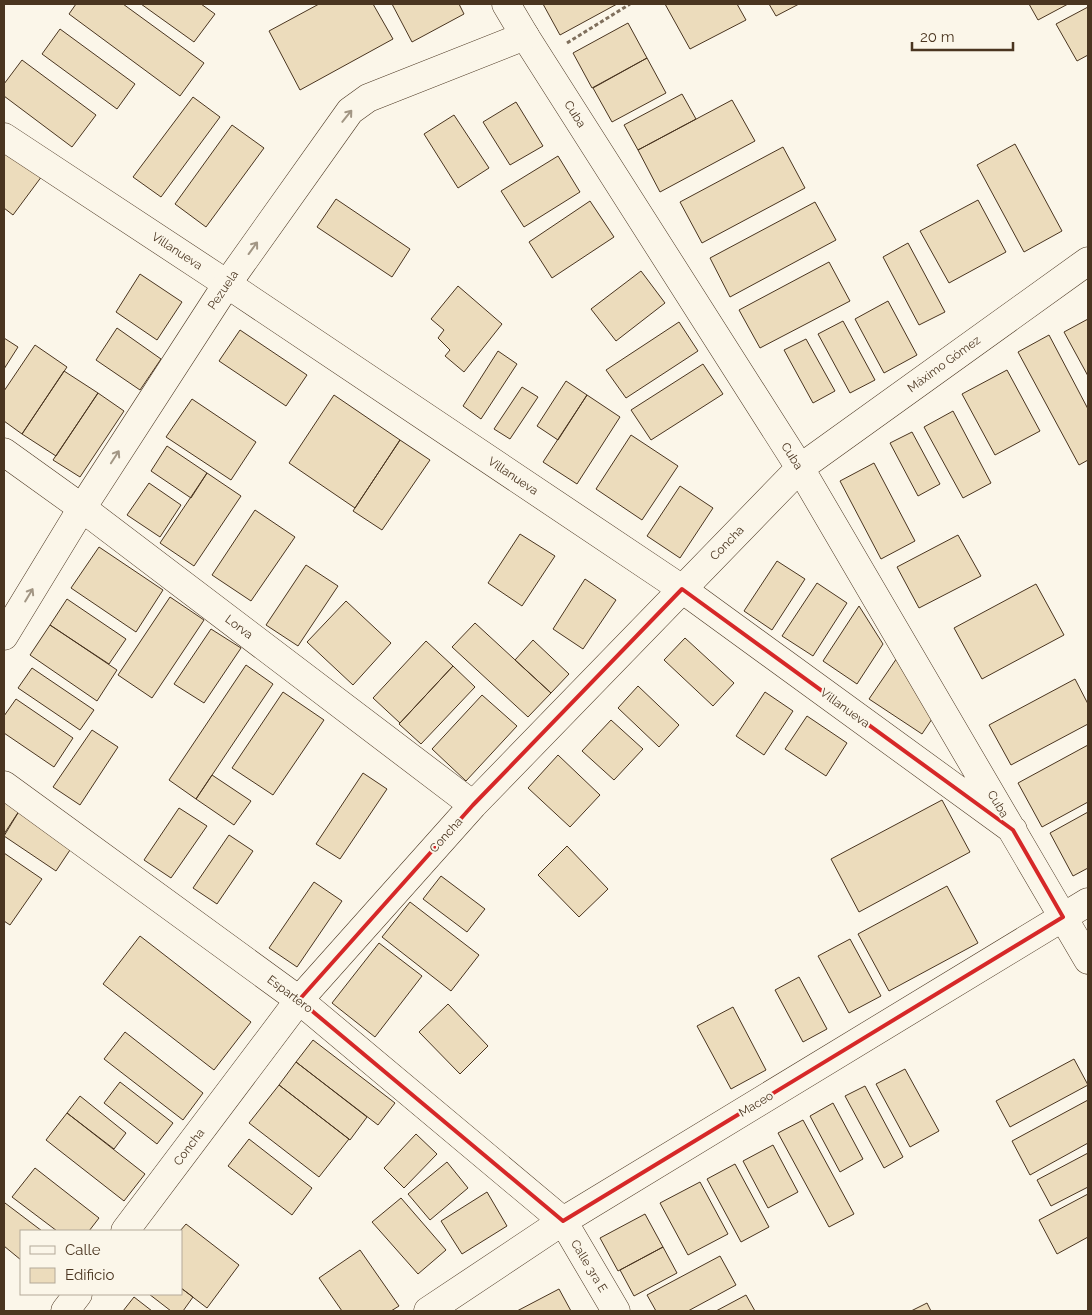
<svg xmlns="http://www.w3.org/2000/svg" width="1092" height="1315" font-family="Raleway,sans-serif">
<rect width="100%" height="100%" fill="#fbf6e9"/>
<!-- building -->
<path fill="#ecdcbc" stroke="#4a3520" d="M76,4H123L204,63L180,96L69,14Z
M141,4H201L215,14L194,42Z
M319,4H373L393,39L300,90L269,31Z
M392,4H459L464,14L412,42Z
M543,4H617L560,35Z
M665,4H737L746,20L690,49Z
M769,4H799L776,16Z
M1029,4H1068L1038,20Z
M1088,7V55L1077,61L1056,24Z
M628,23L647,58L592,88L573,53Z
M60,29L135,84L117,109L42,54Z
M647,58L666,93L612,122L593,88Z
M22,60L96,115L72,147L4,96V84Z
M682,94L696,119L638,150L624,125Z
M193,97L220,117L161,197L133,177Z
M732,100L755,141L660,192L638,150Z
M516,102L543,146L510,165L483,122Z
M454,115L489,168L458,188L424,134Z
M232,125L264,148L206,227L175,204Z
M1015,144L1062,231L1024,252L977,165Z
M783,147L805,188L702,243L680,202Z
M4,148L42,176L13,215L4,208Z
M558,156L580,192L524,227L501,191Z
M336,199L410,249L392,277L317,227Z
M978,200L1006,252L949,283L920,231Z
M590,201L614,237L552,278L529,242Z
M815,202L836,240L730,297L710,258Z
M908,243L945,312L919,325L883,257Z
M829,262L850,301L760,348L739,310Z
M641,271L665,303L616,341L591,309Z
M140,274L182,302L157,340L116,312Z
M458,286L502,324L464,372L445,356L450,350L438,338L444,330L431,319Z
M888,301L917,355L884,373L855,319Z
M1088,319V376L1064,332Z
M843,321L875,380L850,393L818,334Z
M679,322L698,351L626,398L606,370Z
M117,328L161,359L140,390L96,360Z
M240,330L307,375L286,406L219,361Z
M1049,335L1088,409V460L1079,465L1018,352Z
M4,338L18,347L4,369Z
M806,339L835,391L813,403L784,350Z
M35,345L67,367L22,434L4,421V391Z
M498,351L517,364L481,419L463,406Z
M703,364L723,394L651,440L631,410Z
M1007,370L1040,431L995,455L962,394Z
M64,371L98,393L56,456L22,434Z
M566,381L587,395L558,440L537,426Z
M522,387L538,397L510,439L494,429Z
M98,393L124,411L80,477L53,460Z
M334,395L400,440L355,508L289,463Z
M587,395L620,417L577,484L543,462Z
M192,399L256,442L231,480L166,437Z
M953,411L991,483L963,498L924,427Z
M912,432L940,484L918,496L890,443Z
M631,435L678,466L642,520L596,489Z
M400,440L430,460L382,530L353,511Z
M167,446L207,473L191,498L151,471Z
M874,463L915,541L881,559L840,481Z
M207,473L241,496L194,566L160,543Z
M149,483L181,505L160,537L127,515Z
M680,486L713,508L680,558L647,536Z
M255,510L295,537L251,601L212,575Z
M520,534L555,556L522,606L488,583Z
M958,535L981,576L919,608L897,567Z
M99,547L163,590L136,632L71,588Z
M777,561L805,579L772,630L744,611Z
M306,565L338,586L298,646L266,625Z
M585,579L616,600L583,649L553,629Z
M817,583L847,603L813,656L782,636Z
M1036,584L1064,635L982,679L954,628Z
M170,597L204,620L152,698L118,675Z
M67,599L126,639L109,664L50,625Z
M346,601L391,643L353,685L307,642Z
M859,606L883,644L857,684L823,661Z
M475,623L551,693L528,717L452,647Z
M50,625L117,670L97,701L30,655Z
M211,629L241,648L204,703L174,684Z
M685,638L734,683L713,706L664,660Z
M533,640L569,674L551,693L515,660Z
M426,641L453,666L400,723L373,698Z
M899,655L932,719L922,734L869,699Z
M246,665L273,684L196,799L169,780Z
M453,666L475,687L421,744L399,724Z
M32,668L94,710L80,730L18,688Z
M1075,679L1088,704V724L1011,765L989,725Z
M638,686L679,725L659,747L618,708Z
M283,692L324,720L273,795L232,768Z
M765,692L793,711L764,755L736,736Z
M482,695L517,726L466,781L432,749Z
M16,699L73,738L54,767L4,733V716Z
M807,716L847,743L826,776L785,749Z
M611,720L643,749L614,780L582,751Z
M92,730L118,747L80,805L53,787Z
M1088,745V802L1042,827L1018,783Z
M558,755L600,795L570,827L528,788Z
M363,773L387,789L340,859L316,844Z
M212,775L251,801L234,825L196,799Z
M4,796L21,808L4,834Z
M942,800L970,852L859,912L831,859Z
M21,808L74,844L56,871L4,836Z
M179,808L207,826L171,878L144,860Z
M1088,812V868L1073,876L1050,833Z
M229,835L253,851L217,904L193,888Z
M567,846L608,889L579,917L538,875Z
M4,853L42,879L10,925L4,921Z
M441,876L485,909L467,932L423,899Z
M314,882L342,901L297,967L269,948Z
M947,886L978,943L889,991L858,934Z
M410,902L479,955L451,991L382,937Z
M140,936L251,1022L214,1070L103,984Z
M850,939L881,996L849,1013L818,956Z
M379,943L422,976L375,1037L332,1003Z
M799,977L827,1029L803,1042L775,990Z
M448,1004L488,1046L460,1074L419,1032Z
M733,1007L766,1070L731,1089L697,1026Z
M125,1032L203,1093L183,1120L104,1059Z
M313,1040L395,1103L378,1125L296,1062Z
M1074,1059L1088,1085L1010,1127L996,1101Z
M296,1062L367,1117L350,1140L279,1085Z
M905,1069L939,1131L910,1147L876,1084Z
M120,1082L173,1123L157,1144L104,1103Z
M279,1085L349,1139L319,1177L249,1123Z
M865,1086L903,1157L884,1168L845,1096Z
M80,1096L126,1133L114,1149L67,1113Z
M1088,1100V1143L1030,1175L1012,1141Z
M833,1103L863,1159L840,1172L810,1116Z
M67,1113L145,1174L124,1201L46,1140Z
M803,1120L854,1214L829,1227L778,1133Z
M416,1134L437,1154L404,1188L384,1168Z
M249,1139L312,1188L292,1215L228,1166Z
M773,1145L798,1192L768,1208L743,1161Z
M1088,1153V1187L1051,1206L1037,1180Z
M447,1162L468,1188L430,1220L408,1194Z
M735,1164L769,1227L741,1242L707,1179Z
M35,1168L99,1218L89,1231H57L12,1197Z
M700,1182L728,1234L688,1255L660,1203Z
M487,1192L507,1226L462,1254L441,1221Z
M1088,1194V1237L1057,1254L1039,1220Z
M401,1198L446,1250L418,1274L372,1222Z
M5,1203L42,1231H21V1260L4,1246V1205Z
M645,1214L663,1247L618,1271L600,1238Z
M186,1224L239,1265L207,1308L181,1288L180,1231Z
M663,1247L677,1273L634,1296L620,1270Z
M360,1250L399,1306L391,1311H342L319,1278Z
M720,1256L736,1285L688,1311H656L647,1295Z
M181,1288L193,1297L183,1311H171L149,1294H181Z
M559,1289L571,1311H517Z
M746,1295L755,1311H716Z
M134,1297L152,1311H123Z
M927,1303L931,1311H911Z"/>
<g fill="none" stroke-linecap="round" stroke-linejoin="round">
<!-- minor casing -->
<g stroke="#4a3520" stroke-width="29">
<path id="minor" d="M525,36L800,468L1088,960
M4,137L227,284L682,589L1013,830
M4,452L82,508L473,805
M4,785L299,1000L563,1221L616,1311
M125,1231L299,1000L473,805L800,468L1088,261
M65,1311L78,1294
M428,1311L563,1221L1088,902"/>
</g>
<!-- major casing -->
<g stroke="#4a3520" stroke-width="29">
<path id="major" d="M4,636L82,508L227,284L350,111L368,98L525,36L506,4"/>
</g>
<!-- path -->
<path stroke="#7f6f5c" stroke-width="3" stroke-dasharray="4 2.5" stroke-linecap="butt" d="M567,43L630,4"/>
<!-- minor -->
<use href="#minor" stroke="#fbf6e9" stroke-width="28"/>
<!-- major -->
<use href="#major" stroke="#fbf6e9" stroke-width="28"/>
</g>
<!-- one-way arrows -->
<defs><path id="oneway-shaft" d="M-6 0H5M1.5-3L5.5 0L1.5 3" fill="none" stroke-width="1.6" stroke-linecap="round" stroke-linejoin="round" transform="scale(1.25)"/></defs>
<g stroke="#a29684">
<use href="#oneway-shaft" transform="translate(347 116) rotate(-51)"/>
<use href="#oneway-shaft" transform="translate(253 248) rotate(-54)"/>
<use href="#oneway-shaft" transform="translate(115 457) rotate(-57)"/>
<use href="#oneway-shaft" transform="translate(29 595) rotate(-59)"/>
</g>
<!-- marked area -->
<path fill="none" stroke="#d62828" stroke-width="4" stroke-linejoin="round" d="M682,589L1013,830L1063,917L563,1221L299,1000L473,805Z"/>
<g text-anchor="middle" dominant-baseline="central" stroke-width="4" stroke-linejoin="round" paint-order="stroke">
<!-- street labels -->
<g font-size="12" fill="#4a3520" stroke="#fbf6e9">
<text transform="translate(575 114) rotate(58)">Cuba</text>
<text transform="translate(177 251) rotate(33)">Villanueva</text>
<text transform="translate(223 290) rotate(-56)">Pezuela</text>
<text transform="translate(944 364) rotate(-36)">Máximo Gómez</text>
<text transform="translate(792 456) rotate(58)">Cuba</text>
<text transform="translate(513 476) rotate(34)">Villanueva</text>
<text transform="translate(727 543) rotate(-46)">Concha</text>
<text transform="translate(239 627) rotate(37)">Lorva</text>
<text transform="translate(845 708) rotate(36)">Villanueva</text>
<text transform="translate(998 804) rotate(59)">Cuba</text>
<text transform="translate(446 835) rotate(-48)">Concha</text>
<text transform="translate(290 994) rotate(37)">Espartero</text>
<text transform="translate(756 1104) rotate(-31)">Maceo</text>
<text transform="translate(189 1147) rotate(-53)">Concha</text>
<text transform="translate(589 1266) rotate(59)">Calle 3ra E</text>
</g>
</g>
<!-- border -->
<rect width="1092" height="1315" fill="none" stroke="#4a3520" stroke-width="10"/>
<!-- legend -->
<rect x="20" y="1230" width="162" height="65" fill="#fbf6e9" stroke="#b4a999"/>
<rect x="30" y="1246" width="25" height="8" fill="#fbf6e9" stroke="#b4a999"/>
<text x="65" y="1255" font-size="15" fill="#4a3520">Calle</text>
<rect x="30" y="1268" width="25" height="15" fill="#ecdcbc" stroke="#b4a999"/>
<text x="65" y="1280" font-size="15" fill="#4a3520">Edificio</text>
<!-- scale -->
<path d="M912 42v8h101v-8" fill="none" stroke="#4a3520" stroke-width="2.5"/>
<text x="920" y="42" font-size="15" fill="#4a3520" stroke="#fbf6e9" stroke-width="4" paint-order="stroke">20 m</text>
</svg>
